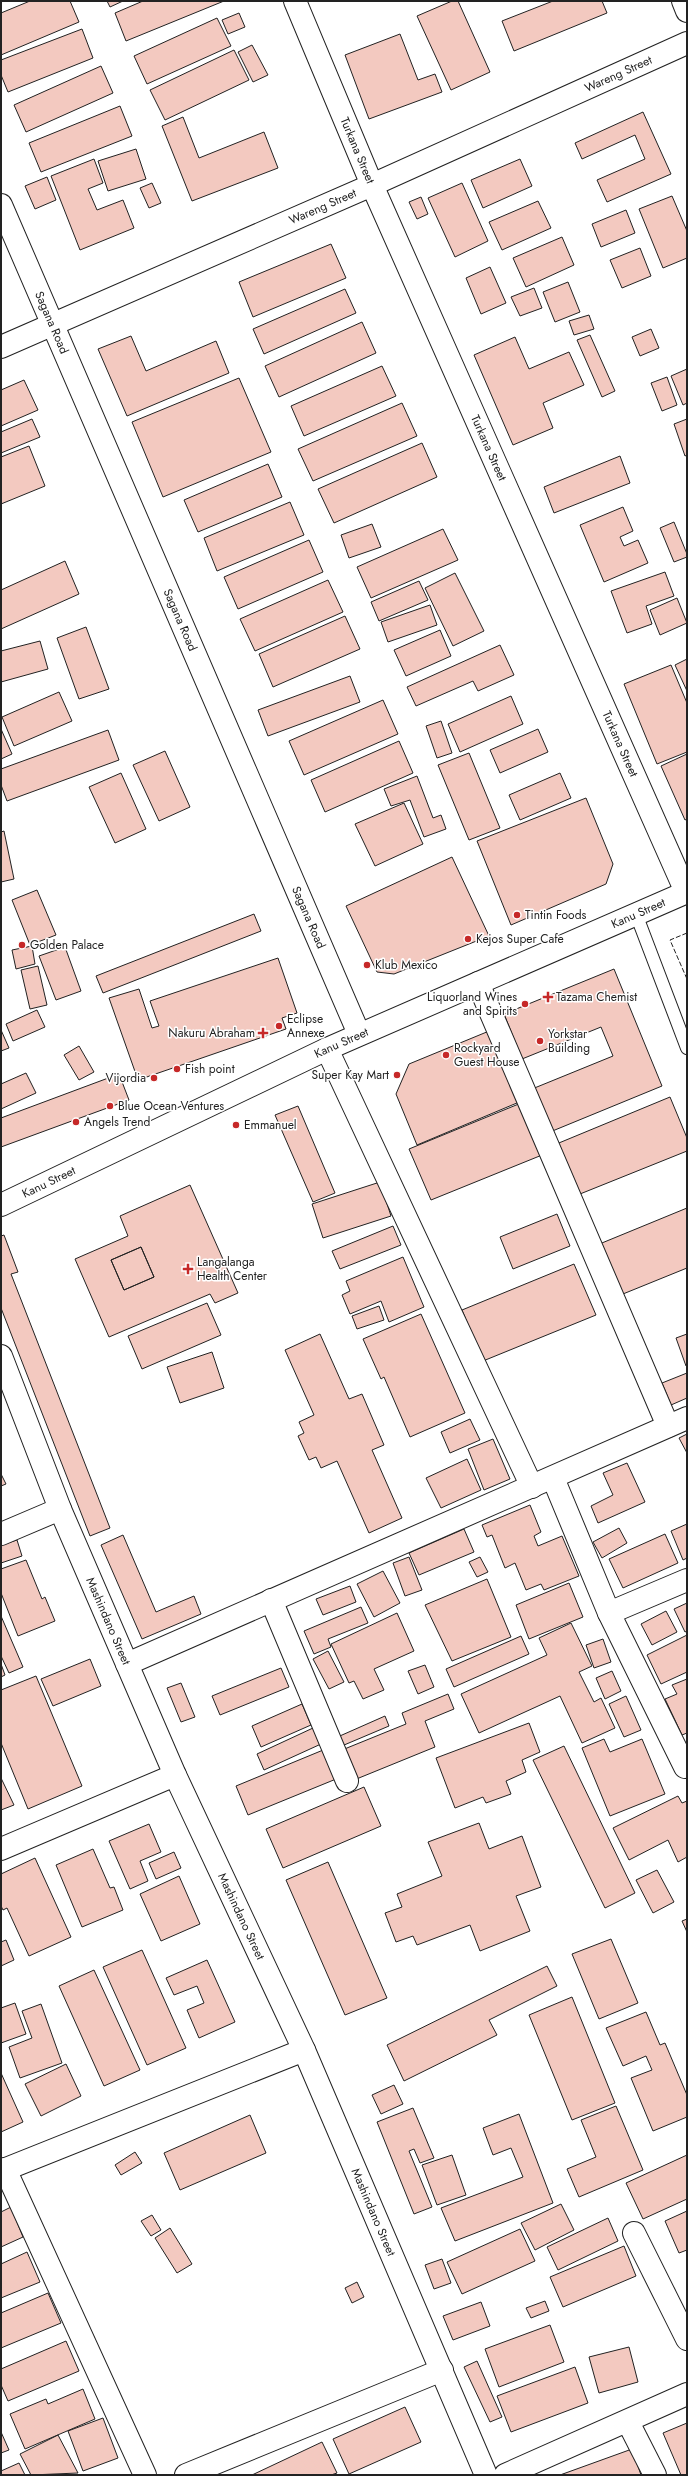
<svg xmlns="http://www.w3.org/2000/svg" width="688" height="2476" font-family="Jost,sans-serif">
<rect width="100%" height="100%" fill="#fff"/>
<!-- building -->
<path fill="#f3c9c0" stroke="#222" fill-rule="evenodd" d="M30,1H70L79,22L1,55V13Z
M107,1H123L110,7Z
M143,1H224L126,41L115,13Z
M452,1H458L490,72L451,90L417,16Z
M553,1H602L607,13L514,51L502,21Z
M239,13L245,27L228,34L222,20Z
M217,18L231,46L147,84L134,56Z
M82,29L93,58L8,92L1,75V60Z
M400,34L418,80L435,74L442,92L369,119L345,55Z
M252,45L268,75L253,82L238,52Z
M234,50L249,80L165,120L150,90Z
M101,66L113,93L26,132L14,105Z
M120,106L132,136L41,172L29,143Z
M643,112L671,174L607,202L597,180L645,159L635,135L582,159L575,143Z
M183,117L199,158L264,132L278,168L192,201L162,126Z
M136,149L146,179L108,191L98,161Z
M94,159L103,183L88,189L97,210L123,200L134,228L80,250L51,176Z
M520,159L532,186L483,208L471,180Z
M47,177L56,200L35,209L25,186Z
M152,183L161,203L149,208L140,188Z
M462,183L488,241L455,257L428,198Z
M672,196L687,231V258L663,268L639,209Z
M421,197L428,214L417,219L409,202Z
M538,201L551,228L502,250L489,222Z
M626,210L635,233L601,247L592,224Z
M562,237L574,265L526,287L513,258Z
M331,244L346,278L253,317L239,282Z
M640,248L651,276L622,288L610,260Z
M490,267L506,303L481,314L466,278Z
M568,282L580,312L555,322L543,292Z
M534,288L542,308L520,316L511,297Z
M345,289L356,313L264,354L253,329Z
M589,315L594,329L574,335L569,321Z
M362,322L376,353L279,397L265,366Z
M651,329L659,348L640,356L632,337Z
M590,335L615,391L602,397L577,340Z
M131,336L146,371L216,341L229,373L127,416L98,349Z
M515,337L529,369L569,352L584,385L543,403L553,428L513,445L474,355Z
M382,366L396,396L304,436L291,406Z
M687,369V403L683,405L671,376Z
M667,377L677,405L662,411L651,383Z
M239,378L271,452L163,497L132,422Z
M24,380L38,410L1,426V390Z
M402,403L417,436L313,481L298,449Z
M32,419L40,437L1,453V432Z
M687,419V455L685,456L674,424Z
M422,443L437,477L334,523L318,489Z
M29,446L45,486L1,504V457Z
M620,456L630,483L554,513L544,487Z
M268,464L282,497L198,532L184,500Z
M290,502L304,535L217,571L204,538Z
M623,507L633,531L620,537L624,546L638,540L648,563L604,582L580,525Z
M674,522L687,554V557L674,562L660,528Z
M372,524L381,547L349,558L341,535Z
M443,529L458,560L371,598L357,567Z
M309,540L323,572L238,609L224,577Z
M65,561L79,594L1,629V590Z
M665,572L674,596L646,606L652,624L627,633L611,591Z
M455,573L484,631L453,646L425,588Z
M328,580L343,612L255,651L240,619Z
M419,581L428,600L379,621L371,602Z
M677,598L687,623L660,635L650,610Z
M430,605L437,625L388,642L381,622Z
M345,616L360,649L273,687L259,654Z
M86,627L109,689L79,699L57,638Z
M440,630L451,656L406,676L394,650Z
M40,641L48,669L1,682V651Z
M500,645L514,675L478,691L473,681L416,706L407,687Z
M687,659V691L675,665Z
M671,665L687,703V752L657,764L624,684Z
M350,676L360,702L268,736L258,710Z
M59,692L72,721L14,746L2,717Z
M511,696L523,724L460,752L448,724Z
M383,700L398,734L304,775L289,741Z
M441,721L452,753L437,758L426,726Z
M1,729L12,754L1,759Z
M538,729L548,752L500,773L490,750Z
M108,730L119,760L7,801L1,785V769Z
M399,741L413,773L325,812L311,780Z
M165,751L190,807L159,821L133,765Z
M469,753L500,828L469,840L438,765Z
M687,754V819L685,820L661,766Z
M121,773L146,829L115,843L89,787Z
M560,773L571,798L520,820L509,795Z
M417,776L433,818L441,815L446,829L424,837L410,800L391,806L384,789Z
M586,798L613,864L606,884L511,925L477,841Z
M404,803L423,844L375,866L355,824Z
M4,831L14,879L1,882V832Z
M452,857L489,936L394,974L377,972L346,906Z
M37,890L56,935L30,945L12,900Z
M254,914L261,931L103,993L96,976Z
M32,946L35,964L16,969L12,950Z
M65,947L81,991L56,1000L39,956Z
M278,958L297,1013L282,1018L286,1029L138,1080L109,998L139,989L152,1028L159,1026L150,1001Z
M38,966L47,1005L30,1009L21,970Z
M614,969L662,1086L550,1132L532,1089L613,1056L601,1027L522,1059L504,1014Z
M37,1010L45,1027L13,1041L6,1024Z
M494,1029L524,1100L417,1145L396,1094L409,1064Z
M1,1030L9,1048L1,1051Z
M79,1046L94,1072L79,1080L64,1055Z
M26,1073L36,1093L1,1109V1084Z
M119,1074L129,1100L1,1147V1118Z
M670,1097L687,1138V1151L575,1196L554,1145Z
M526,1101L547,1153L431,1200L409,1149Z
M298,1106L335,1193L313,1202L275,1115Z
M380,1182L391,1216L323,1238L312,1204Z
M190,1185L238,1293L215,1303L210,1294L109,1337L75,1259L128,1236L120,1216ZM141,1247L154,1277L124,1290L111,1260Z
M687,1208V1268L618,1296L597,1245Z
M557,1214L570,1246L513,1269L500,1237Z
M393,1226L401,1245L340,1269L332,1251Z
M4,1235L18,1272L11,1274L110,1528L90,1536L1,1308V1236Z
M141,1247L154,1277L124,1290L111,1260Z
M403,1257L424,1307L389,1322L381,1301L350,1314L342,1295L350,1291L346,1281Z
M574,1264L596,1315L483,1361L462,1310Z
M207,1303L221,1335L142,1369L128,1336Z
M379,1306L384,1320L357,1329L352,1316Z
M421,1314L465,1413L410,1437L384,1377L381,1379L363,1339Z
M320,1334L349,1399L362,1394L384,1445L372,1450L402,1518L369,1533L337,1461L321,1468L316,1457L309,1460L298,1436L304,1433L299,1422L314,1415L285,1350Z
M687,1334V1366H686L676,1338Z
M212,1352L224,1388L180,1403L167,1367Z
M687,1373V1398L671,1405L662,1383Z
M470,1419L480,1440L450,1453L441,1432Z
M687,1434V1453L679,1438Z
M493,1439L510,1479L484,1490L468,1449Z
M467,1459L481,1490L441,1508L426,1478Z
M627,1463L645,1502L598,1523L591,1506L613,1495L603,1473Z
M1,1474L6,1484L1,1486Z
M530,1505L541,1532L534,1536L538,1546L562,1536L579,1576L544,1590L541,1584L526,1590L515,1563L505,1568L492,1535L487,1537L482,1525Z
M687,1524V1558L683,1560L671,1531Z
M619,1528L627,1543L602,1558L593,1542Z
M464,1529L474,1552L419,1575L409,1553Z
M665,1534L678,1563L623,1588L609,1559Z
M123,1535L156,1612L194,1596L201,1614L142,1639L101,1545Z
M17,1540L22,1556L1,1563V1545Z
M409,1557L422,1590L405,1596L393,1563Z
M480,1557L488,1572L477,1577L469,1562Z
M26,1560L42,1599L45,1597L55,1621L18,1636L1,1593V1569Z
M383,1571L400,1603L374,1617L357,1584Z
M487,1579L511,1637L452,1661L425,1605Z
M569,1583L583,1617L529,1639L516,1605Z
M350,1586L356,1602L323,1615L316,1599Z
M687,1603V1631L685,1632L674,1609Z
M361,1607L368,1623L328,1639L331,1647L314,1654L304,1631Z
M666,1611L677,1632L652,1645L641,1624Z
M397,1613L414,1651L374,1669L384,1690L363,1699L354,1681L349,1683L331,1644Z
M1,1616L23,1667L9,1673L1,1656Z
M571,1623L592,1666L579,1672L594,1702L601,1698L615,1728L582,1743L560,1696L479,1733L461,1694L547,1655L539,1638Z
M687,1635V1672L661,1684L647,1655Z
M521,1636L529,1654L454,1687L446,1669Z
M603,1639L611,1662L594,1668L586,1645Z
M328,1651L344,1682L329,1689L313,1659Z
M90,1659L101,1686L53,1706L41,1679Z
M1,1664L5,1675L1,1677Z
M425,1665L434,1687L418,1694L408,1671Z
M281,1668L289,1687L220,1715L212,1696Z
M612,1671L621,1691L605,1699L596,1678Z
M36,1676L82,1786L28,1809L1,1743V1690Z
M687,1679V1733L682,1735L665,1699L677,1694L672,1685Z
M181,1683L195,1717L181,1722L167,1688Z
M448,1694L454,1709L425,1721L435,1747L354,1780L342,1750L406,1724L402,1713Z
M626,1696L641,1730L624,1737L609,1704Z
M302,1704L311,1725L261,1747L252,1726Z
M385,1716L389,1726L337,1748L333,1739Z
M529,1723L540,1752L522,1760L526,1772L506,1781L511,1794L486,1803L483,1797L455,1808L436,1758Z
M313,1728L321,1744L264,1770L257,1754Z
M604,1739L610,1752L642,1739L665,1794L610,1816L582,1748Z
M564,1746L635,1893L605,1908L533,1760Z
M328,1748L341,1777L248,1815L236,1786Z
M1,1778L14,1805L1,1810Z
M364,1787L381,1826L283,1868L266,1829Z
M678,1796L682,1803L687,1801V1857L678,1862L668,1840L629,1860L613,1828Z
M479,1823L489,1849L522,1836L541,1887L516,1896L530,1931L480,1951L470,1925L417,1945L413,1936L396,1942L385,1913L402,1907L397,1894L442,1876L428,1842Z
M149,1824L161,1852L140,1861L148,1881L130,1889L109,1841Z
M93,1849L110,1888L114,1887L123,1910L82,1927L56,1865Z
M174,1852L181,1868L156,1879L149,1863Z
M35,1858L71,1937L29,1956L7,1908L3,1910L1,1906V1874Z
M328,1862L387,1998L345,2015L286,1880Z
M657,1870L674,1902L653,1913L636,1880Z
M179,1876L200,1924L161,1941L140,1894Z
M687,1919V1932L682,1921Z
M611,1939L638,2003L599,2019L572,1954Z
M6,1940L14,1960L1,1966V1942Z
M142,1950L186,2048L147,2065L103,1967Z
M207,1960L235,2022L199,2038L187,2010L204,2003L197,1986L174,1995L166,1978Z
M547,1966L557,1986L489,2020L497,2035L404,2081L387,2045Z
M94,1970L140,2070L104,2086L59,1986Z
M572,1997L615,2103L572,2120L529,2015Z
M15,2003L26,2034L1,2043V2008Z
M41,2004L62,2063L20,2078L9,2047L32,2038L22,2011Z
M646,2012L660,2045L665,2043L687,2095V2117L653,2131L631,2078L652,2070L646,2056L623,2066L606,2028Z
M66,2064L81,2096L41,2116L25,2084Z
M1,2073L23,2122L1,2132Z
M394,2085L403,2104L381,2114L372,2095Z
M616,2106L643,2170L579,2197L567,2169L596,2157L581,2120Z
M413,2108L434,2158L420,2163L414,2149L409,2151L432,2207L414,2214L377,2122Z
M519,2114L553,2203L455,2241L441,2208L523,2177L511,2148L493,2155L483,2128Z
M250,2115L266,2153L180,2190L164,2153Z
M135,2152L142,2163L121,2175L115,2165Z
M452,2155L466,2195L437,2205L422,2165Z
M687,2155V2199L643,2219L626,2183Z
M561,2204L574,2230L535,2250L521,2223Z
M11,2207L23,2237L1,2247V2212Z
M687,2211V2250L679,2253L665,2221Z
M152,2215L161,2230L151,2236L141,2221Z
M608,2218L618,2241L558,2270L547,2247Z
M170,2228L192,2264L177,2273L155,2238Z
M520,2229L535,2261L462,2294L447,2262Z
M624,2246L636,2276L563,2307L550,2277Z
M27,2252L40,2282L1,2298V2264Z
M442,2259L451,2283L434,2289L425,2265Z
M357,2282L364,2297L352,2303L345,2288Z
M48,2293L61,2323L1,2348V2313Z
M545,2301L549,2311L531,2318L526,2308Z
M481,2302L490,2326L453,2340L443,2316Z
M550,2325L564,2362L499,2387L485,2349Z
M66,2341L79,2371L8,2401L1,2385V2369Z
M629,2347L638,2382L599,2393L589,2357Z
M477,2361L502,2417L490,2422L464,2367Z
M575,2367L588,2403L511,2432L497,2396Z
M83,2389L95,2419L25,2449L10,2414L46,2399L48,2404Z
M405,2407L421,2442L349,2474L333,2439Z
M103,2418L118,2458L83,2471L68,2431Z
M687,2423V2475H681L663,2433Z
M1,2432L9,2450L1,2453Z
M58,2435L78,2473L31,2475L20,2454Z
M322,2442L337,2473L331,2475H252Z
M632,2449L641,2475H560Z
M19,2463L25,2475H1V2471Z"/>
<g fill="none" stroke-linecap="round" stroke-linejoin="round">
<!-- service casing -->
<g stroke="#222" stroke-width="14">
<path id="service" d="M636,914L687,1048"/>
</g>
<!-- minor casing -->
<g stroke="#222" stroke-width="24">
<g id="minor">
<path id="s1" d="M295,1L372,185L686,892"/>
<path d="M683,1L687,11"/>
<path id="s2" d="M1,205L359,1034"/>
<path id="s3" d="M1,347L372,185L687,43"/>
<path d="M478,983L668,1426"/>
<path d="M327,1049L532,1487"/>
<path id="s4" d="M1,1205L327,1049L687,892"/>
<path id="s5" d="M1,1356L60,1509L175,1775L304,2050L486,2475"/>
<path d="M553,1478L609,1613L685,1767"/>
<path d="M1,1534L60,1509"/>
<path d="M271,1600L347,1781"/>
<path d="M609,1613L687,1580"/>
<path d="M127,1664L687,1418"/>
<path d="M1,1849L175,1775"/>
<path d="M5,2169L145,2475"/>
<path d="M1,2171L304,2050"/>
<path d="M634,2233L687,2339"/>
<path d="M628,2422L655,2475"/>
<path d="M186,2475L442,2370"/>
<path d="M505,2475L687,2394"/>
</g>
</g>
<!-- service -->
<use href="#service" stroke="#fff" stroke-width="12"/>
<!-- minor -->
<use href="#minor" stroke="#fff" stroke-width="22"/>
<!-- fence -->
<path stroke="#222" stroke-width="1" stroke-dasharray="5 2" stroke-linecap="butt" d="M687,933L670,940L687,979"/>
</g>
<!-- markers -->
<g fill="#c62828" stroke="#fff" stroke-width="1.5">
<circle cx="517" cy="915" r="4"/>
<circle cx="468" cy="939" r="4"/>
<circle cx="22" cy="945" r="4"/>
<circle cx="367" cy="965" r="4"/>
<path d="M546 991h4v4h4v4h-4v4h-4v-4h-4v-4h4z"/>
<circle cx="525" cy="1004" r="4"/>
<circle cx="279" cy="1026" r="4"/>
<path d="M261 1027h4v4h4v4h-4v4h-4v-4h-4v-4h4z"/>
<circle cx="540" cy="1041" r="4"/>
<circle cx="446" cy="1055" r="4"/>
<circle cx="177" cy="1069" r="4"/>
<circle cx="397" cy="1075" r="4"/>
<circle cx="154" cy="1078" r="4"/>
<circle cx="110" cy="1106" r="4"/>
<circle cx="76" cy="1122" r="4"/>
<circle cx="236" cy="1125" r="4"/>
<path d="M186 1263h4v4h4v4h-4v4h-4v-4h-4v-4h4z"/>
</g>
<g text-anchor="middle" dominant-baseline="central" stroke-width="3" stroke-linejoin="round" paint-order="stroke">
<!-- street labels -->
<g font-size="12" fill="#222" stroke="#fff">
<text stroke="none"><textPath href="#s3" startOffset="675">Wareng Street</textPath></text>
<text stroke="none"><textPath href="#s1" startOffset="162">Turkana Street</textPath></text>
<text stroke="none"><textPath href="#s3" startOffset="351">Wareng Street</textPath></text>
<text stroke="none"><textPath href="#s2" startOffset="128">Sagana Road</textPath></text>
<text stroke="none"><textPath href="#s1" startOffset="487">Turkana Street</textPath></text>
<text stroke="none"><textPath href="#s2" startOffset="452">Sagana Road</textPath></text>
<text stroke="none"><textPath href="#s1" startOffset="811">Turkana Street</textPath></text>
<text stroke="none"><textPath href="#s4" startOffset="701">Kanu Street</textPath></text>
<text stroke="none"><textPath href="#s2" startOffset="776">Sagana Road</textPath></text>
<text stroke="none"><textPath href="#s4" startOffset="377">Kanu Street</textPath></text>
<text stroke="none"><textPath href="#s4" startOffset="53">Kanu Street</textPath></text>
<text stroke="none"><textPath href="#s5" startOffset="286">Mashindano Street</textPath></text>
<text stroke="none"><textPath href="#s5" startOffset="610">Mashindano Street</textPath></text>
<text stroke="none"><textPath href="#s5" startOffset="934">Mashindano Street</textPath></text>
</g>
<!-- poi labels -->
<g font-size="12" fill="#222" stroke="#fff" text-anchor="start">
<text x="525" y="915">Tintin Foods</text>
<text x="476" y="939">Kejos Super Cafe</text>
<text x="30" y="945">Golden Palace</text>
<text x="375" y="965">Klub Mexico</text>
<text x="517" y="997" text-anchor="end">Liquorland Wines<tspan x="517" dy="14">and Spirits</tspan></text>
<text x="556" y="997">Tazama Chemist</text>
<text x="287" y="1019">Eclipse<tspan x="287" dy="14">Annexe</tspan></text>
<text x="255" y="1033" text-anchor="end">Nakuru Abraham</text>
<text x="548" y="1034">Yorkstar<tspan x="548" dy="14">Building</tspan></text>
<text x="454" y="1048">Rockyard<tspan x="454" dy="14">Guest House</tspan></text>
<text x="185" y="1069">Fish point</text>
<text x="389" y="1075" text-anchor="end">Super Kay Mart</text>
<text x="146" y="1078" text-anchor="end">Vijordia</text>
<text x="118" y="1106">Blue Ocean Ventures</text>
<text x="84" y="1122">Angels Trend</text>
<text x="244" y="1125">Emmanuel</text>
<text x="197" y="1262">Langalanga<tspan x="197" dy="14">Health Center</tspan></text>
</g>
</g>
<!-- border -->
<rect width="688" height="2476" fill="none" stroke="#222222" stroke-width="4"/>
</svg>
